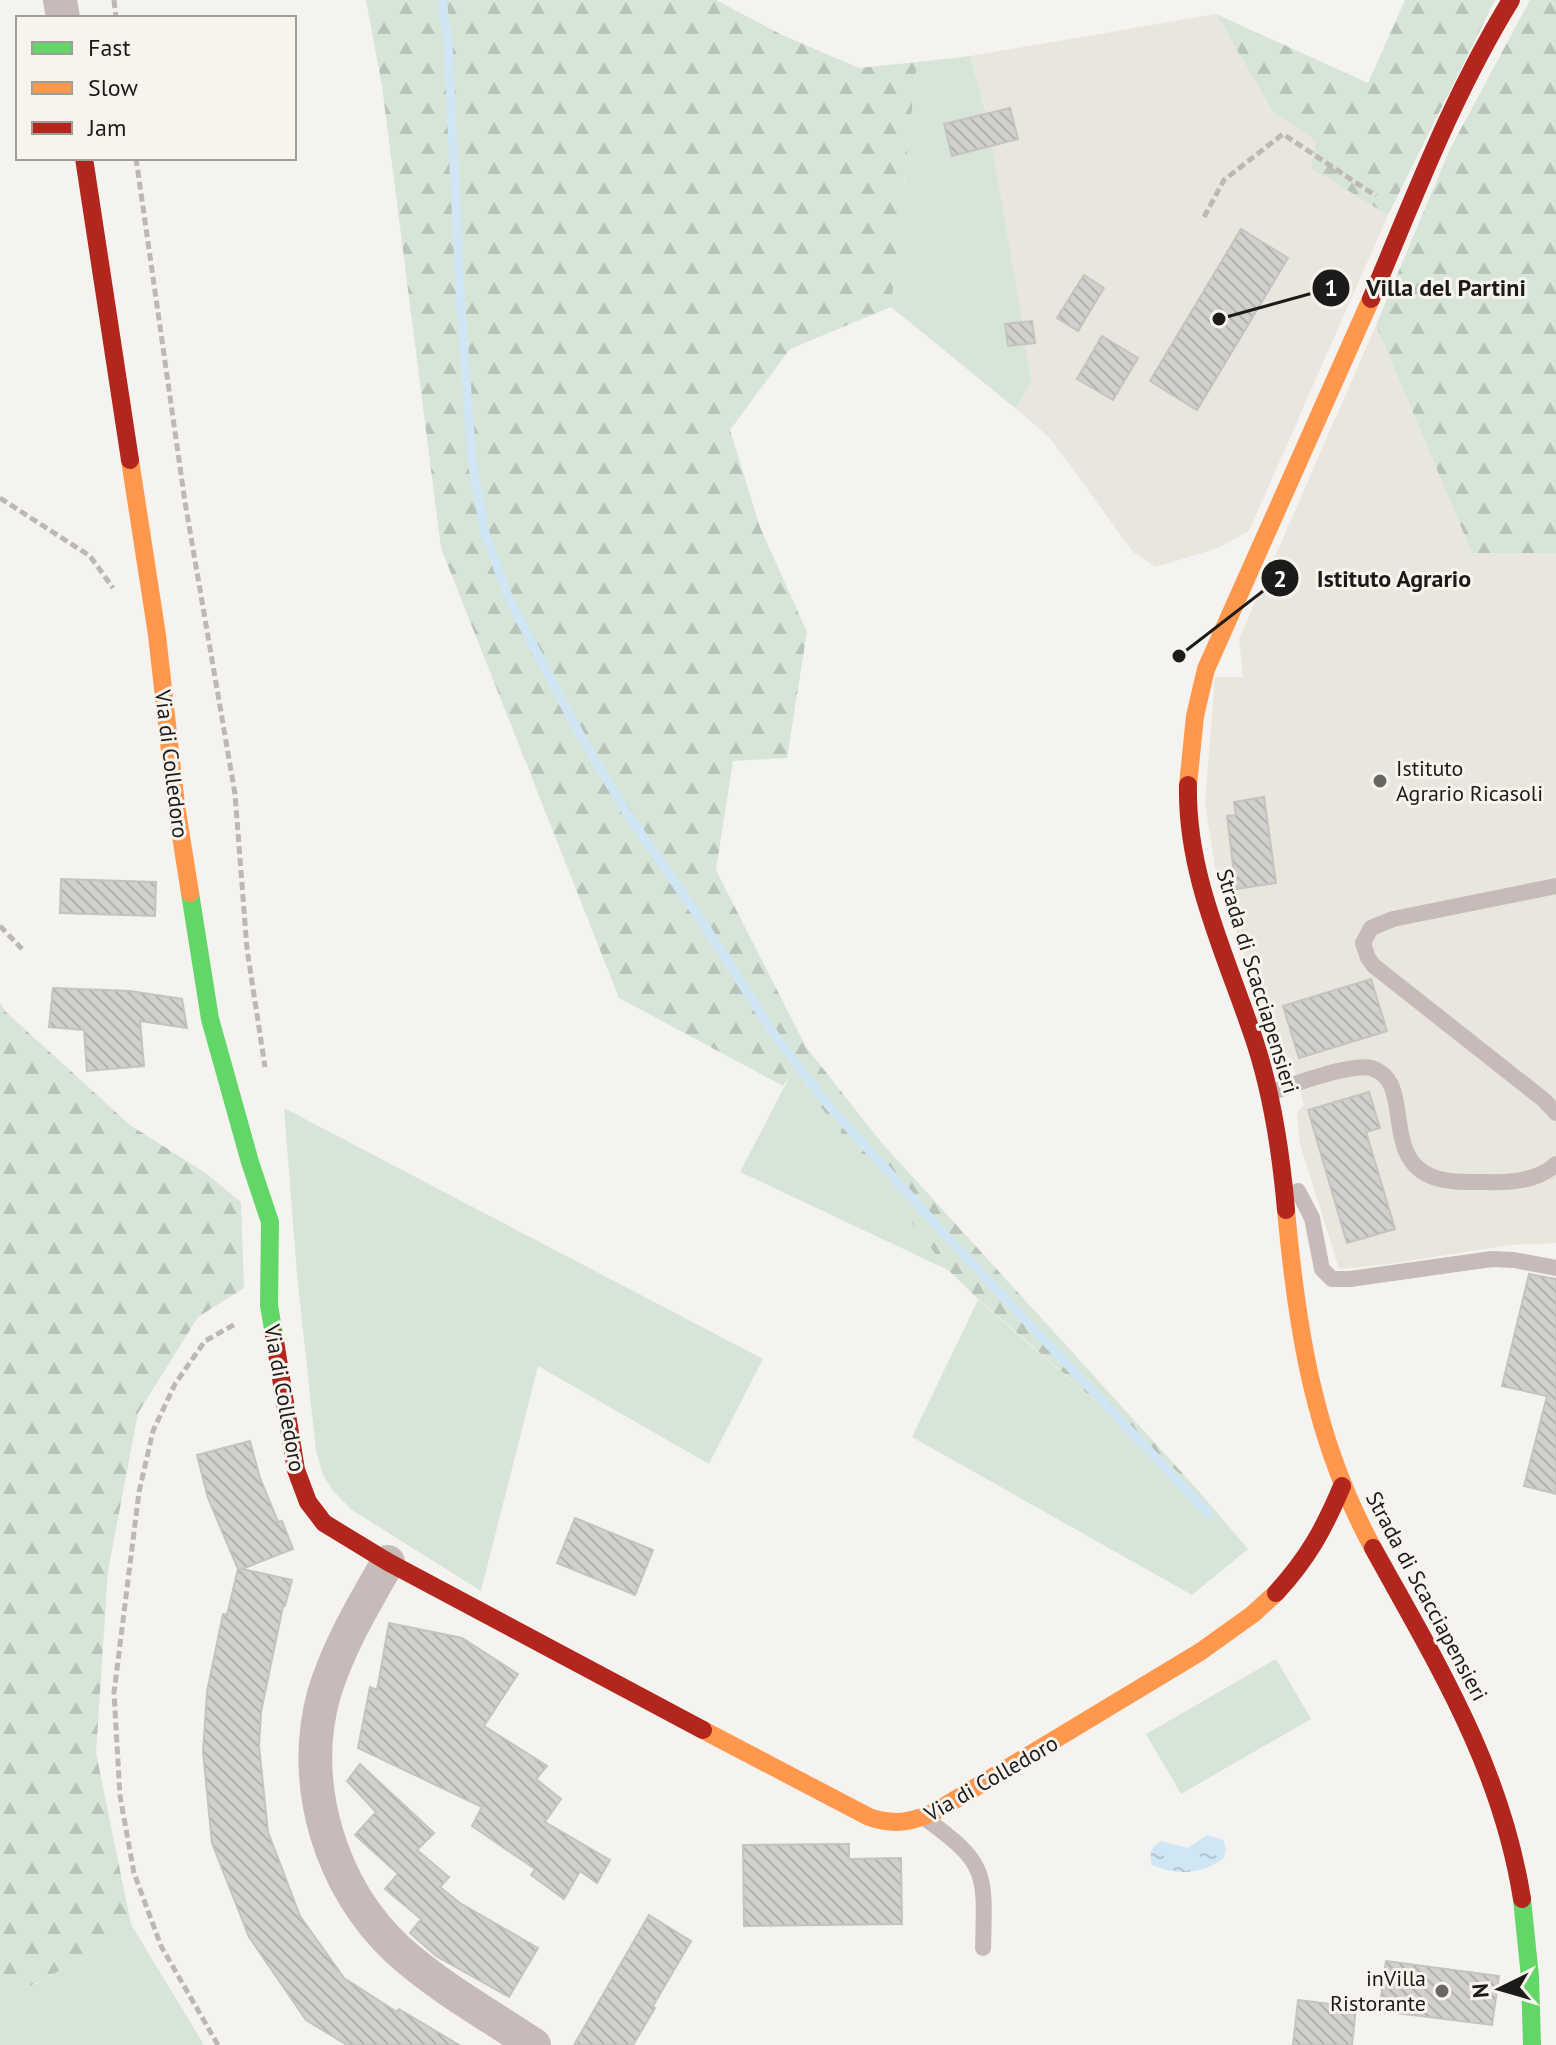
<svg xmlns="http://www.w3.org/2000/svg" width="1556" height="2045" font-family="'PT Sans',sans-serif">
<defs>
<pattern id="forest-firs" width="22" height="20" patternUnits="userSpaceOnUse" patternTransform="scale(2)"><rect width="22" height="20" fill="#d7e5d8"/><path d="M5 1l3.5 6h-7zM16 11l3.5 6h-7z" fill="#b8c4b9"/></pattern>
<pattern id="water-ripples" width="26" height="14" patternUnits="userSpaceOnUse" patternTransform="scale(2)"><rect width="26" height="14" fill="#d0e6f4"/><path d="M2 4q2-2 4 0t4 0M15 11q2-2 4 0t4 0" fill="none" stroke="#b2c5d1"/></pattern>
<pattern id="building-back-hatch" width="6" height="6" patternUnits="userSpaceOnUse" patternTransform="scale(2)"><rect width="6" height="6" fill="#d1d0cd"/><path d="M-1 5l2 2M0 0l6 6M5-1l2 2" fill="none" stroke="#b3b2af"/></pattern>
</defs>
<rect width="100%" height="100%" fill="#f5f3f0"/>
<!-- built -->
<path fill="#e9e6de" d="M1216,14L1273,112L1316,141L1388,215L1249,531L1218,548L1156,567L1133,552L1050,438L1015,408L1031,382L1008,346L1005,324L1021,322L991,146L952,156L944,124L986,113L970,56Z
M1376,325L1472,553H1556V1243L1510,1245L1390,1264L1339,1269L1300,1144L1297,1112L1304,1105L1291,1059L1278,1051L1216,873L1205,803L1215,677H1243L1239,639Z"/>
<!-- green -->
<path fill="#d7e5d8" d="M970,56L986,114L944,125L952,156L992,146L1022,322L1005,324L1008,346L1025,344L1031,382L1015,408L891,307L917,62Z
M793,1070L948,1270L740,1172Z
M284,1108L763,1359L709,1464L538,1366L481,1591L352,1510L333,1491L323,1475L316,1451L297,1274Z
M978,1300L1195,1487L1248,1549L1192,1595L912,1437Z
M1276,1659L1311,1719L1181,1794L1146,1734Z
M131,1924L204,2045H0V1983L28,1988L101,1949Z"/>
<!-- forest -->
<path fill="url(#forest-firs)" d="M366,0H716L782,35L859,68L917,62L891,307L790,349L730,430L760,527L807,632L787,758L733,761L716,870L806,1047L881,1142L1195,1487L979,1300L948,1270L793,1071L783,1086L619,998L441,548L382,86Z
M1405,0H1495L1388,215L1311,168L1316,141L1273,112L1216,14L1368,83Z
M1530,0H1556V553H1472L1376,325L1450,149Z
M0,1003L6,1012L130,1125L204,1172L241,1202L244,1288L198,1317L138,1413L108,1571L96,1753L131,1924L101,1949L27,1988L0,1983Z"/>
<!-- water -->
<path fill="url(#water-ripples)" d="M1207,1835L1223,1840L1226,1848L1224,1858C1204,1874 1176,1876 1152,1865C1149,1853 1151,1847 1161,1841L1188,1848Z"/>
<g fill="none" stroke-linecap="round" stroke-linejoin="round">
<!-- stream -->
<path stroke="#d0e6f4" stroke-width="9" d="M442,0L448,44L461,309L472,462L485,533L509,599L579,733L627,813L703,923L778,1040L830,1107L947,1237L1209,1514"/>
</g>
<!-- building -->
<path fill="url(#building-back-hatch)" stroke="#c4c3c0" stroke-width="2" d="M1010,108L1018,139L952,156L944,124Z
M1241,229L1288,258L1197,410L1150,381Z
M1084,275L1104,288L1078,331L1057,318Z
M1032,321L1035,343L1008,346L1005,324Z
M1102,336L1138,358L1113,400L1077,379Z
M1264,797L1276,883L1236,889L1227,816L1236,815L1234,802Z
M61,879L156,882L155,916L60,913Z
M1371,979L1387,1031L1299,1058L1283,1006Z
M53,988L130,991L182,999L187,1028L140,1021L144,1066L87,1071L84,1030L49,1027Z
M1369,1092L1380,1128L1366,1132L1395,1229L1347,1243L1308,1110Z
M1529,1274L1556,1279V1494L1524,1486L1547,1396L1502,1386Z
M250,1441L260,1478L278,1522L282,1521L293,1549L242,1569L292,1580L285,1606H283L261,1712L259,1746L268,1832L300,1916L344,1978L397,2012L399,2009L459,2045H347L306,2020L249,1937L212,1843L203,1752L207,1692L223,1614L227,1615L238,1569L208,1498L197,1455Z
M575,1518L653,1550L635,1595L557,1563Z
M389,1623L462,1638L518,1674L484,1726L547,1766L536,1779L561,1799L545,1822L610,1860L597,1883L580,1871L564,1899L531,1875L535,1869L472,1826L482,1807L358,1748L370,1687L377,1690Z
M360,1764L434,1833L417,1850L449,1877L440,1887L460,1903L538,1948L509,1997L436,1956L410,1933L421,1919L385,1889L398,1874L355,1835L376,1812L347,1781Z
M849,1844V1859L901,1858L902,1924L744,1926L743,1845Z
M649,1915L691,1941L653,2006L655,2008L633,2045H574Z
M1386,1961L1499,1976L1492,2025L1379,2011Z
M1298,2000L1356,2007L1352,2045H1293Z"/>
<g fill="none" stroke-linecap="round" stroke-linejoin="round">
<!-- path -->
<path stroke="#bfb7b4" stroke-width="5" stroke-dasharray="8 4" stroke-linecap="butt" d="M114,0L116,18
M136,158L185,502L235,794L247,949L265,1067
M1204,217L1224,180L1283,134L1376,196
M0,498L90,556L113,588
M0,926L22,949
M218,2045L161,1946L134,1873L120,1796L114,1693L139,1492L153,1431L175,1384L205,1341L237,1323"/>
<!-- lane -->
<path stroke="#c7bbb9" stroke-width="16" d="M1556,886L1393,919L1371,928L1363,943L1368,958L1374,966L1544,1100L1556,1113
M1271,1093C1290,1085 1352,1063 1371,1068C1416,1081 1379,1157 1433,1177C1449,1183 1469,1182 1487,1182C1510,1183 1539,1180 1556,1164
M1298,1191L1312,1218L1322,1269L1332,1279H1350L1492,1259L1514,1260L1556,1268
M926,1819C988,1864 985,1873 983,1948"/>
<!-- street -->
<path stroke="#c7bbb9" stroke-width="34" d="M60,0L63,18
M388,1562C364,1604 338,1647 324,1694C299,1783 330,1888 399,1951C439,1987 489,2015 534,2045"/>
<!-- fast -->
<path stroke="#63d668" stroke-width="18" d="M190,893L210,1019L250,1162L270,1222L269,1305L274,1335
M1522,1899L1530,1977L1532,2045"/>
<!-- slow -->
<path stroke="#ff974d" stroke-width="18" d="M130,460L157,635L176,805L190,893
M1188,785L1195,716L1206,669L1371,299
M1286,1210C1297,1330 1314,1440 1373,1548
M703,1730L869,1817C895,1826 914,1822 938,1810L1200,1652L1253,1614L1276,1593"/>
<!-- jam -->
<path stroke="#b3261e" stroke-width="18" d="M84,158L130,460
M1371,299C1414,198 1453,94 1511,0
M1188,785C1186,876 1227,957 1255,1042C1273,1097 1281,1153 1286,1210
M274,1335L296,1470L308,1502L324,1523L388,1562L703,1730
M1373,1548C1437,1664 1501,1766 1522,1899
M1276,1593C1308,1558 1324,1529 1342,1486"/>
</g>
<!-- markers -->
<g fill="#686764" stroke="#f7f4ee" stroke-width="3">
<circle cx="1380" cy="781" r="8"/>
<circle cx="1442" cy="1991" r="8"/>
</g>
<g text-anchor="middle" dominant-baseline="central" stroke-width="6" stroke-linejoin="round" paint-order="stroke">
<!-- street labels -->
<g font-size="22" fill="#1c1b19" stroke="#f7f4ee">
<text transform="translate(172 764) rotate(83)">Via di Colledoro</text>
<text transform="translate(1258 981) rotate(73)">Strada di Scacciapensieri</text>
<text transform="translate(285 1398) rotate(80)">Via di Colledoro</text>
<text transform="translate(1427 1596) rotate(62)">Strada di Scacciapensieri</text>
<text transform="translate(991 1778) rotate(-30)">Via di Colledoro</text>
</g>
<!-- poi labels -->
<g font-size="22" fill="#1c1b19" stroke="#f7f4ee" text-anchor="start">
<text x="1396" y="768">Istituto<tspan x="1396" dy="25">Agrario Ricasoli</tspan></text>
<text x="1426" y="1978" text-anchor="end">inVilla<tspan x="1426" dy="25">Ristorante</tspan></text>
</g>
</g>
<!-- callouts -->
<path fill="none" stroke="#1c1b19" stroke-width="3" d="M1219 319L1331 288M1179 656L1280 578"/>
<g fill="#1c1b19" stroke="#f7f4ee" stroke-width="3">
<circle cx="1219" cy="319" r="8"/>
<circle cx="1179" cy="656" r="8"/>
<circle cx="1331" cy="288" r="20"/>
<circle cx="1280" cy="578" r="20"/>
</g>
<g font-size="24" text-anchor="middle" font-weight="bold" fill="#fff">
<text x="1331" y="296">1</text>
<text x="1280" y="587">2</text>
</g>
<g font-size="24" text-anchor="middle" font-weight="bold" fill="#1c1b19" stroke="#f7f4ee" stroke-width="6" stroke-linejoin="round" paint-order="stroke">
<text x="1446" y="296">Villa del Partini</text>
<text x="1394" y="587">Istituto Agrario</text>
</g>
<!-- legend -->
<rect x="16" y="16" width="280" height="144" fill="#f7f4ee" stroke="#9f9d99" stroke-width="2"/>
<rect x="32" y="42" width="40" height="12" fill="#63d668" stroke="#9f9d99" stroke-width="2"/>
<text x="88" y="56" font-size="24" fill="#1c1b19">Fast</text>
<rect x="32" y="82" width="40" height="12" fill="#ff974d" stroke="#9f9d99" stroke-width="2"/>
<text x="88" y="96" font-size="24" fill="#1c1b19">Slow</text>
<rect x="32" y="122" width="40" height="12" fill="#b3261e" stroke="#9f9d99" stroke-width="2"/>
<text x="88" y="136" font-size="24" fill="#1c1b19">Jam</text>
<!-- north arrow -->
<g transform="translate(1500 1989) rotate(265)" stroke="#f7f4ee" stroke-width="6" paint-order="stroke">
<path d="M0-6L14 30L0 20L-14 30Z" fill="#1c1b19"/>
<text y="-12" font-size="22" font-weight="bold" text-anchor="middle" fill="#1c1b19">N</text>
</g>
</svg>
